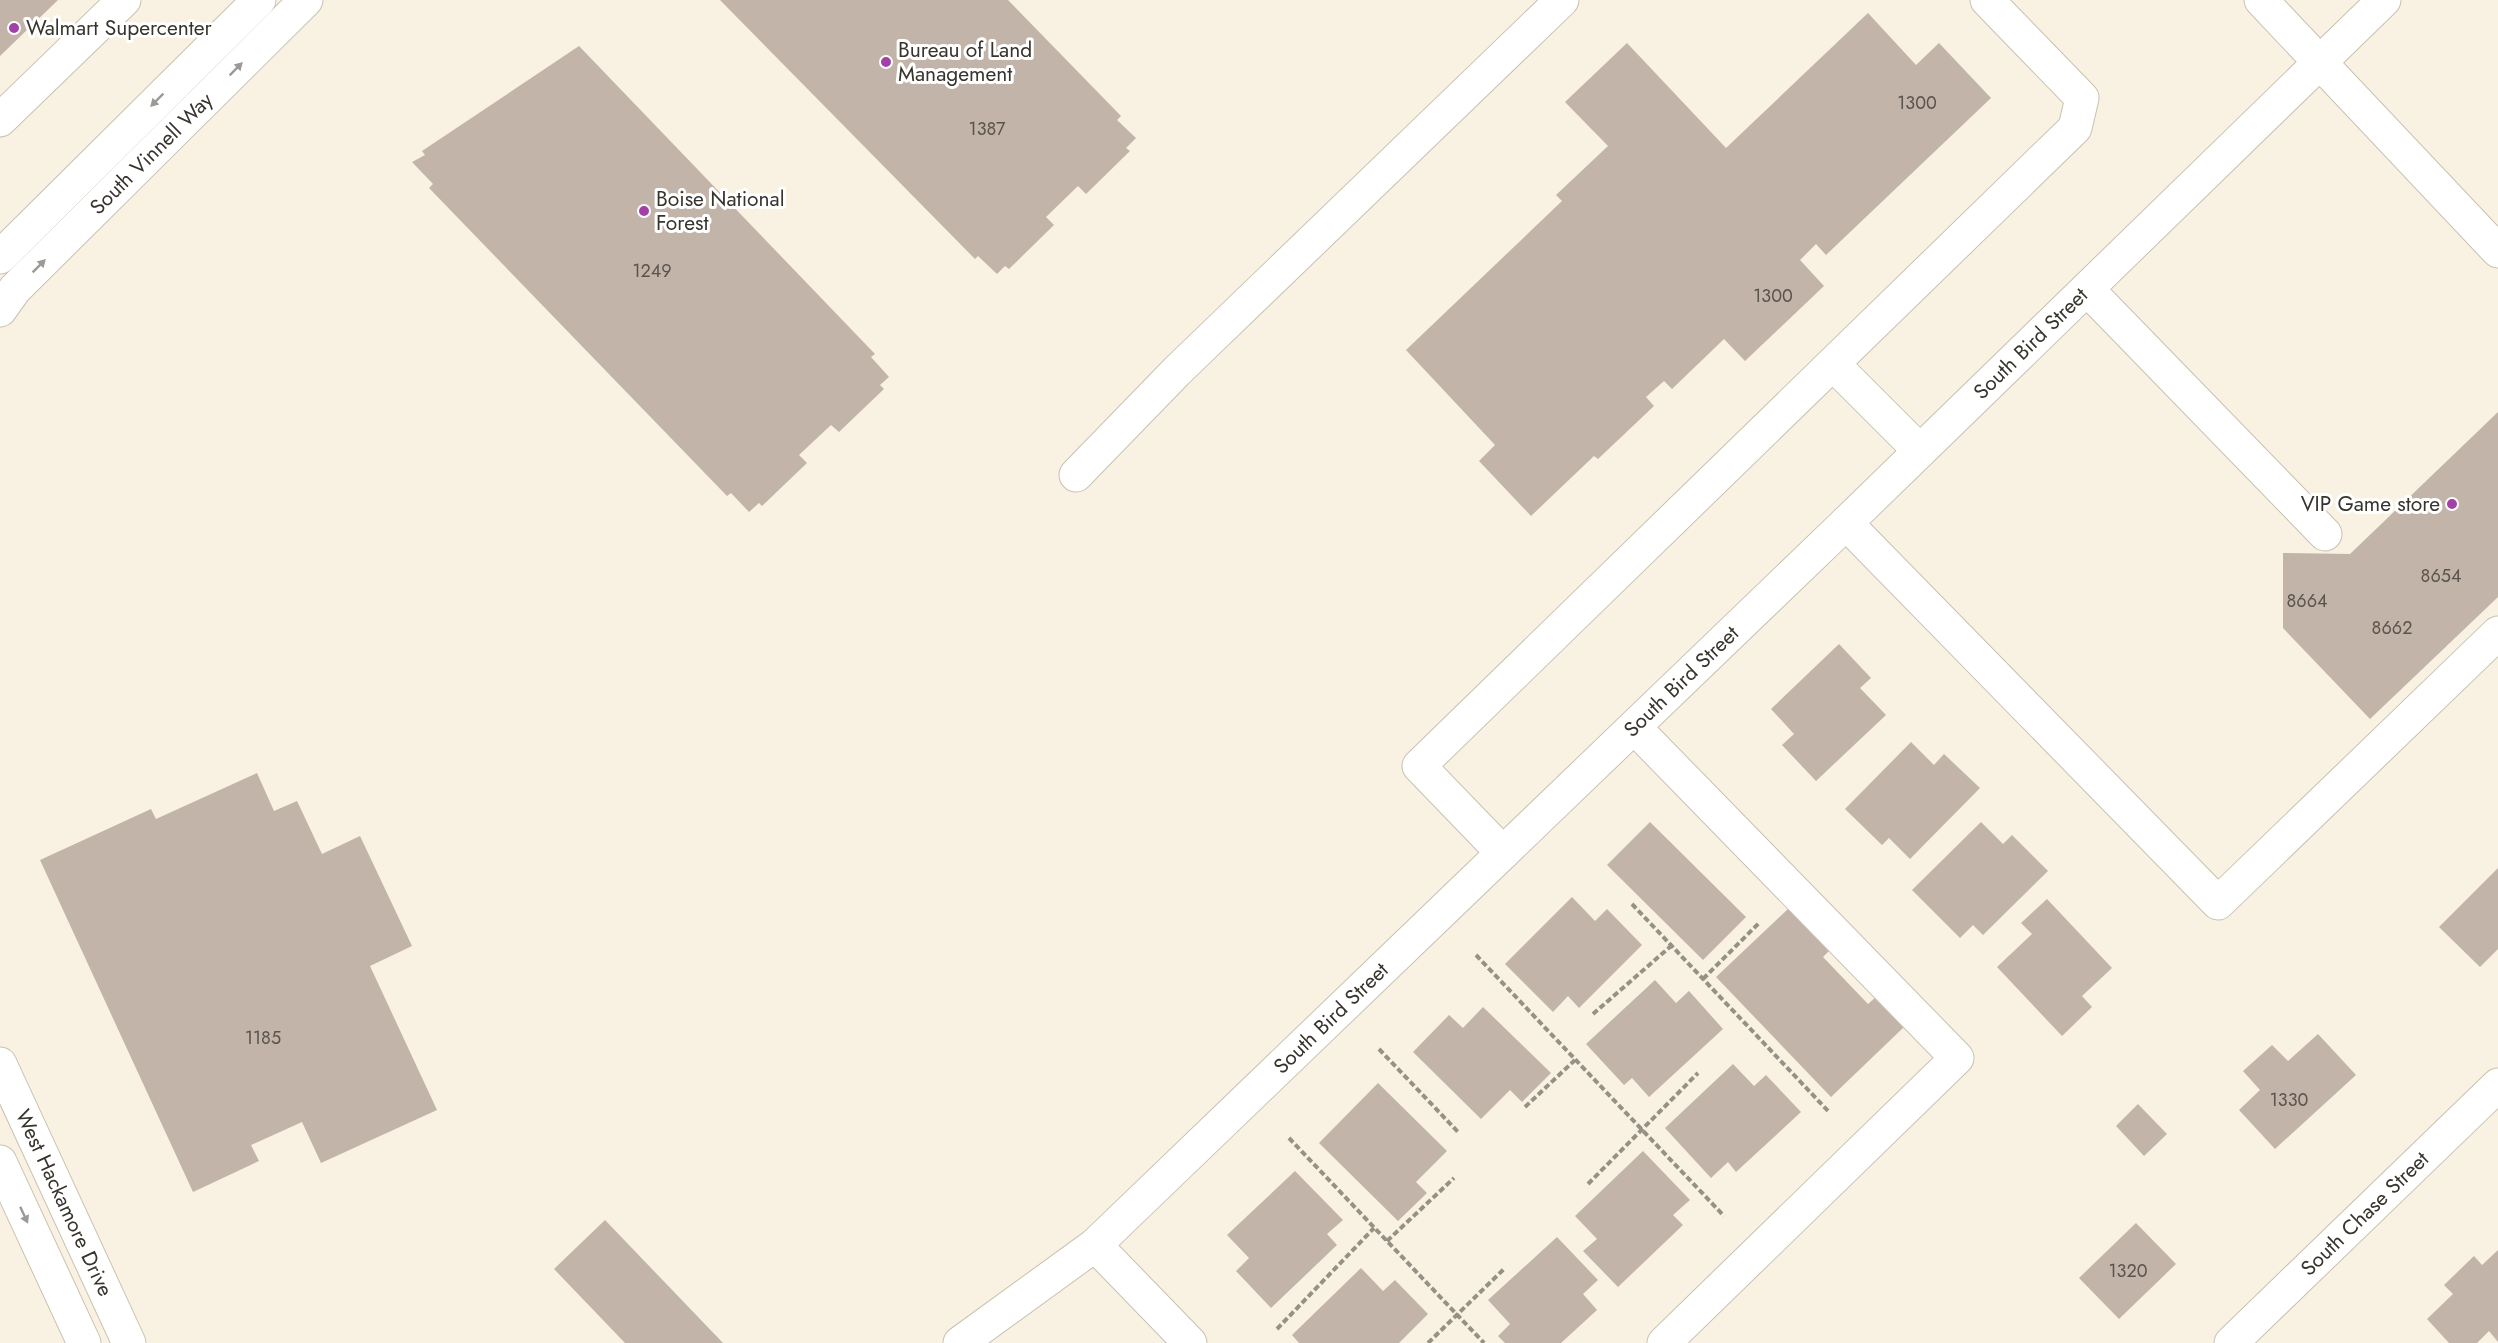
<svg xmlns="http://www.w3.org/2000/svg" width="2498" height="1343" font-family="Jost,sans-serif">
<rect width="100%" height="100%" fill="#f9f1e1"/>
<!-- building -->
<path fill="#c2b4a9" d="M0,0H58L0,56Z
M720,0H1008L1121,116L1117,120L1136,138L1126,148L1130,151L1086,194L1078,186L1046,217L1054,225L1009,269L1005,266L997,274L978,256L975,259Z
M1868,13L1916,65L1939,43L1991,98L1826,255L1816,244L1800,260L1824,286L1745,361L1724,339L1672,389L1664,381L1646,397L1654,406L1598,459L1594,456L1531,516L1479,461L1495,445L1406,350L1562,201L1556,195L1608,146L1565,102L1627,43L1726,148Z
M579,46L875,354L871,357L889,377L880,385L884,389L839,432L831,425L799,455L807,463L762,506L759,503L749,512L731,493L727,496L429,188L433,184L412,162L425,155L422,151Z
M2498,412V597L2370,719L2283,628V553L2350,554Z
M1839,644L1871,678L1860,688L1886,715L1816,781L1782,745L1794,734L1771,709Z
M1911,742L1934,765L1944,754L1980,788L1910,859L1889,838L1882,845L1845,809Z
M257,773L274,811L297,801L322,854L360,836L412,946L370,966L437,1110L321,1163L302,1122L251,1145L259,1161L193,1192L40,860L151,809L156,819Z
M1650,822L1746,917L1703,960L1607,865Z
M1981,822L2003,844L2012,835L2048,871L1983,935L1973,925L1960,938L1912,890Z
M2498,868V949L2480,967L2439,927Z
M1572,897L1595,921L1607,909L1642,945L1579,1008L1568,996L1553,1012L1505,964Z
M2047,899L2112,968L2082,996L2092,1007L2062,1036L1997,967L2032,934L2021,923Z
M1789,908L1829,951L1823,957L1868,1004L1876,997L1904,1027L1831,1097L1716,977Z
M1655,980L1676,1003L1689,991L1723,1029L1649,1097L1632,1078L1624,1085L1586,1044Z
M1483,1007L1551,1073L1522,1102L1510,1090L1481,1119L1413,1052L1449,1015L1463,1028Z
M2318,1034L2356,1075L2275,1149L2239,1110L2260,1090L2243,1071L2272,1045L2288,1061Z
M1733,1064L1754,1086L1766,1075L1801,1112L1736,1172L1728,1162L1711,1178L1665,1128Z
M1378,1083L1447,1151L1416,1182L1427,1193L1398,1221L1319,1143Z
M2138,1104L2167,1134L2144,1156L2116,1126Z
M1643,1151L1690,1200L1673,1215L1683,1225L1618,1287L1583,1251L1597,1239L1575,1216Z
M1295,1171L1343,1220L1327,1234L1337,1245L1271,1308L1236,1271L1249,1258L1227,1235Z
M605,1220L723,1343H625L554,1269Z
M2136,1223L2176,1264L2119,1319L2079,1278Z
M1557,1237L1598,1280L1583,1294L1597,1310L1561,1343H1505L1498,1336L1510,1324L1488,1300Z
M2498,1250V1342L2489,1331L2477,1343H2449L2427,1319L2453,1294L2444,1285L2474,1256L2482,1265Z
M1361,1268L1383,1291L1395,1280L1428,1314L1399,1343H1299L1292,1335Z"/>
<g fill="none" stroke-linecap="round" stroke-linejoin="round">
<!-- minor casing -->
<g stroke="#c9c2b2" stroke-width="35">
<g id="minor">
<path d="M2261,0L2498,251"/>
<path d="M0,120L124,0"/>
<path d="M0,257L259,0"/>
<path d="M2087,289L2325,534"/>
<path id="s1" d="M0,310L15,289L306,0"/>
<path d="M1833,364L1920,451"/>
<path d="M1076,475L1177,371L1562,0"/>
<path d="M1846,523L2218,903L2498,633"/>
<path d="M1634,727L1957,1058L1664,1343"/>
<path d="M1503,853L1419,766L2075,128L2082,98L1987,0"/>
<path id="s2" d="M0,1064L129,1343"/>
<path d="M0,1162L84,1343"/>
<path d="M1095,1245L1190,1343"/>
<path id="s3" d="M960,1343L1095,1245L1846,523L2384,0"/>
<path id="s4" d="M2231,1343L2498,1085"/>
</g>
</g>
<!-- path -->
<path stroke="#969186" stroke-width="4" stroke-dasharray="6 3" stroke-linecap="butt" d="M1632,904L1830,1113
M1476,955L1724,1216
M1703,979L1760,922
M1593,1014L1671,946
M1379,1049L1459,1133
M1525,1107L1575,1060
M1289,1138L1484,1343
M1588,1184L1698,1073
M1387,1241L1454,1178
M1277,1329L1374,1228
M1428,1343L1504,1269"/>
<!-- minor -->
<use href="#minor" stroke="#fff" stroke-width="33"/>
</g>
<!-- one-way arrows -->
<defs><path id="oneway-solid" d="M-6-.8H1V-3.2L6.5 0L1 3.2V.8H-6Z" transform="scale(1.5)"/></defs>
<g fill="#9b9a96">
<use href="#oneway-solid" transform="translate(236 69) rotate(-45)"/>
<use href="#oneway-solid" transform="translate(157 100) rotate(135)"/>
<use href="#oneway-solid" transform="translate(39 266) rotate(-45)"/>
<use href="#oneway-solid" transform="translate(24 1215) rotate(65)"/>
</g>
<!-- markers -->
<g fill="#a140a7" stroke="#fff" stroke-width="2">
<circle cx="14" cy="28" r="6"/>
<circle cx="886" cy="62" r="6"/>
<circle cx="644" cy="211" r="6"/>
<circle cx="2452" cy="504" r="6"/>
</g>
<g text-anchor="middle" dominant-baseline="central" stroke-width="6" stroke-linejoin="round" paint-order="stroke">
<!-- number labels -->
<g font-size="18" fill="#5a544d">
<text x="1917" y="103">1300</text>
<text x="987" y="129">1387</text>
<text x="652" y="271">1249</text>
<text x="1773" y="296">1300</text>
<text x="2441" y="576">8654</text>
<text x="2307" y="601">8664</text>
<text x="2392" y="628">8662</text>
<text x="263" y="1038">1185</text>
<text x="2289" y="1100">1330</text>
<text x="2128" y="1271">1320</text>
</g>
<!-- poi labels -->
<g font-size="21" fill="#37342e" stroke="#fff" text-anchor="start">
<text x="26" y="28">Walmart Supercenter</text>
<text x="898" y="50">Bureau of Land<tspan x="898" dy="24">Management</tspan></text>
<text x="656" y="199">Boise National<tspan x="656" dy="24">Forest</tspan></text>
<text x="2440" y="504" text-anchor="end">VIP Game store</text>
</g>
<!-- street labels -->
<g font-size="21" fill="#37342e" stroke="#fff">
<text stroke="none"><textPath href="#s1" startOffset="218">South Vinnell Way</textPath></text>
<text stroke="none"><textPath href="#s3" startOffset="1466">South Bird Street</textPath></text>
<text stroke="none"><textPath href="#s3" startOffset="980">South Bird Street</textPath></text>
<text stroke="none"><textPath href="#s3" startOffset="494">South Bird Street</textPath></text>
<text stroke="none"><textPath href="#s2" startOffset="153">West Hackamore Drive</textPath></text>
<text stroke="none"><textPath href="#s4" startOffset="186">South Chase Street</textPath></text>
</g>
</g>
</svg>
